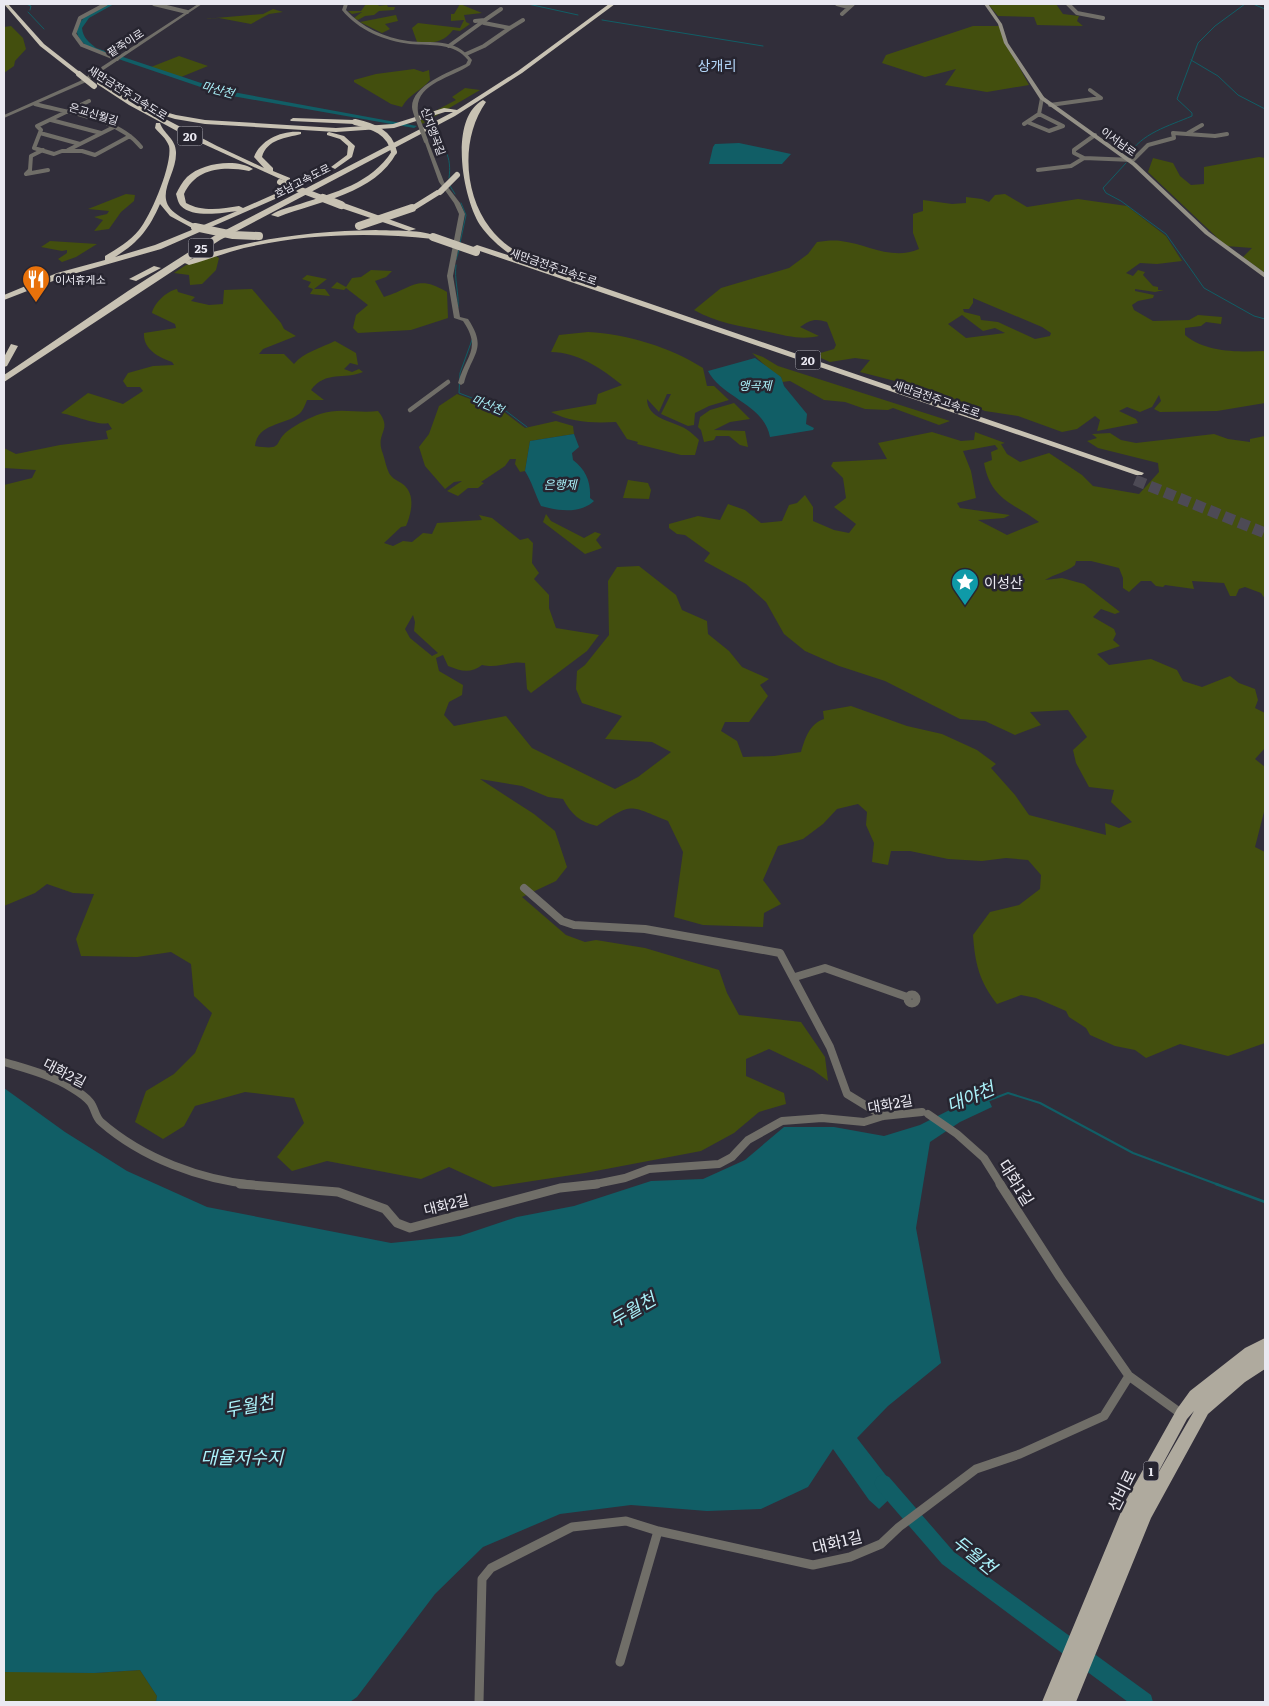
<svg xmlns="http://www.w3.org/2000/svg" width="1269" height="1706" font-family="Literata,'Noto Sans KR',serif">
<rect width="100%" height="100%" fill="#312e3a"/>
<!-- green -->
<path fill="#434f0e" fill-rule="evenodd" d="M366,4H380L378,6L387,5L388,7H395L394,10L379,11L374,15L365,16L358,20L354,18L362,12L352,14L348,11H361Z
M460,4L482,13L464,15L466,22L470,24L460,31L453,30C443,43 433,43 417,42L412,28L418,23L460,28L464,20L451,21V14H454Z
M988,4H1056L1063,14L1079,16L1077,21L1083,26L1037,25L1034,17L998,16Z
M273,9L283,12L269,14L251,24L219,18L204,19L263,14Z
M396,15L398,21L385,24L390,29L382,33L360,22Z
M11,26L23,38L26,49L15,61L14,66L4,73V27Z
M973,26H1001L1006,43L1029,85L987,92L945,85L956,69L925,77L882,63L886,55Z
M179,56L208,66L181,77L151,67Z
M414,69L423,72L429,70L430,80C421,91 409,94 402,107L391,104L354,82V80L376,74Z
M465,88L480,90L422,124L420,121L427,116L426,110L435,111L456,100L452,97Z
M1259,157L1265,158V273L1243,257L1252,248L1226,246L1148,172L1153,158L1173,163L1180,176L1191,185L1204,184V167Z
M126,194L135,195L134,201L121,212L109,229L94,231L103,220L94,217L107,214L109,211L88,209Z
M1005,194L1027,207L1078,199L1127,206L1166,236L1182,261L1157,264L1140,263L1126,273L1133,276L1138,270L1145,272L1143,275L1153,286L1158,287V290H1164L1155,292L1135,289V291L1154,295L1153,298L1138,301L1132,305L1134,310L1153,321L1189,320L1198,315L1222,317L1221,324L1206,322L1201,326L1185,328V335C1206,353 1240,352 1265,351V403L1217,411L1160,412L1154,409L1161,401L1159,395L1152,407L1140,412L1127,407L1119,411L1136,419L1138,423L1097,431L1100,420L1095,416L1077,429L1062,432L1018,416L985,411L955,399L918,392L899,382L860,372L870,360L855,358L830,362L805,351L817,354L834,349L836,345L827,322C815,318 810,320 800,327L819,336C801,340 787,336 769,332C742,326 719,324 694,310L721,288L789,268L808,254L817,242C825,241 833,240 841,241C867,244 892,261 919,249L913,233V214L923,211V200L952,204L966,203V197L982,199L989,202L995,195ZM973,298L1042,327L1051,333L1050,336L1035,339L998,322L981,320L980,316L964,312L963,309H969L973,303ZM962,315L983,331L995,328L1005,333L966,338L948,324Z
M50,241L97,244L76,257L62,262L58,259L67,253V250L62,251L41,247Z
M216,256L219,258L216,270L202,284L190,285L189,275L174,273L186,265Z
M371,270L392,271L386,277L375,281L384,297C413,288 417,274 447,292L448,318L411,330L358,333L353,328L356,315L368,305L346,288L344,290L331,288L337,282L346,287L352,278L361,277Z
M307,275L327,279L314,289H325L330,296L310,294L313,289L308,287L311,282L302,279Z
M177,289L178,292L195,297L191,301L209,305L223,304L224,290L252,289L281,323L284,329L296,336L263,349L259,354H284L294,364C304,352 321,348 335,341L356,353L358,365L350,363L344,369L352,372L359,369L363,372C344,380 326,370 311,390L324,400H307C305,405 303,411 299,414C283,426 258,423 255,446C286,451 272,442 289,430C297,424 311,417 320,414C341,407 358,414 378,411C394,431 374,432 383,454C385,460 386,467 389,473C392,479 399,481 404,485C416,496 411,514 406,526L401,527L384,543L393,546L403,541L412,542L423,533L432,534L437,523L482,520L479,515L492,518L520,540L528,538L533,543L532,563L539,573L534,579L549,595V608L556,628L599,635L587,651L531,693L527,689L525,663C510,660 500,669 482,665C470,674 461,671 448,666L443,655L436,658L439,671L463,685L462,695L449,702L444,715L454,726L506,716L532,748L615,789L638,777L671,752L652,742L605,739L622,716L582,703L576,689L577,671L585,665L609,635L608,581L617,567L639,566L676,595L682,610L707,621L708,634L729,651L742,667L769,679L760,685L768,696L749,722H725L721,731L737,741L743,757L774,756L801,752C805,739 809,724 824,719L823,711L851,706L907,726L942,734L977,750L996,764L991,768L1015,795L1029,815L1106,835L1105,823L1119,828L1132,822L1111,802L1114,790L1089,787L1076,763L1073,750L1087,737L1068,710L1030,712L1041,725L1015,735L985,721L960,719L885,681L839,666L805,651L784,634L766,602L746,584L704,561L710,553L685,535L677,534L669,528V524L698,516L720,520L728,504L745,510L761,523L782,521L789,505L797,503L805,495L813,507V521L834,530L849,533L856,524L834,507L846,498L843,478L831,466L833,462L887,459L878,443L932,432L961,441L974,440L975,432L1005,443L1001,444L1007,454L1020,462L1049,453L1082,475L1093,486L1139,494L1159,472L1158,463L1098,448L1087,441L1097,438L1092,434L1110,433L1121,440L1136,443L1214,434L1228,439L1250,442V439L1265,436V599L1261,593L1245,587L1239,589L1236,596H1230L1224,583L1192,581L1194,589L1165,585L1163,587L1156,586L1151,581H1141L1129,592L1123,588V578L1119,568L1091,561H1076L1075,565C1066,572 1055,574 1045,580L1062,578L1084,584L1120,612L1115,614L1101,609L1093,617L1114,629L1116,634L1113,640L1120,646L1097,654L1109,665L1151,659L1177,670L1183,681L1202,687L1230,676L1239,683L1255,689L1258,700L1255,708L1265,713V748L1255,759L1265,767V808L1255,847L1265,852V1043L1228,1056L1180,1044L1146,1058L1135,1050L1115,1046L1090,1035L1086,1028L1069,1017L1066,1011L1036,998L1021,995L997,1004C979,981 975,963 973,935L990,912L1019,905L1040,889L1041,875L1028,860L1006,858L982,861L948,859L910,851H891L888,865L872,862L874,843L866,825L867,812L858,804L837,809L823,824L803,839L778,846L763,880L781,904L764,913L763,927L703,925L674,917L683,852L668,821C628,805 633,802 597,826C580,822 571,814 563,799L548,797L522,786L480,779L534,814L555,831L567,867L556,881L522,897L566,935L585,942L596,940L645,948L719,970L727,993L739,1015L801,1022L825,1057L828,1081L813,1070L769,1049L746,1059V1076L784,1093L786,1104L759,1112L734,1133L701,1151L585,1173L493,1187L449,1167L421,1179L327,1161L292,1171L277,1157L304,1123L294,1098L245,1092L195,1106L184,1126L163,1139L135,1122L146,1091L174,1074L195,1053L212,1013L194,996L191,964L171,952L137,957L81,956L76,939L94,894L73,893L47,884L35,893L4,906V485L32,478L36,470L4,468V448L16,454L60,445L108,439L106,431L112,429L108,423C100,426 72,415 61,413L88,393L123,404L143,391L140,387H127L123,381L128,373L153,366L174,365L172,362C158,357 143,349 144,333L176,328L175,324L152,313C154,303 167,291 177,289ZM995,445L998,449L991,452L992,460L984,463C991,500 1012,502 1039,522L1007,535L978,520L1004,518L1010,515L960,508L957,503L976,498L971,471L963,451ZM413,615L415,622L414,631L438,653L432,656L410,638L405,629Z
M588,332C627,334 670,347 703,368L707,386H714L729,400L709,406L695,413L694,425L688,426L661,414L671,394H667L659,412L647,399C647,419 673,421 686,429C691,432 695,436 699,440L695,455H681L637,444L638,442L627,439L616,422C594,423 572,423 551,412L596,404L598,394L622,385C602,369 578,352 551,352L559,335Z
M752,353L763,357L778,366L950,421L939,425L893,408L888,410L865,409L845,402L824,400L790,381L782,382L781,377L772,372Z
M457,394L504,412L525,428L556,421L573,426L574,434L530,441L525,471L520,472L515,464L516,459H510L505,466L481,482L484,483L478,488H468L458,496L447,491L462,481L454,482L445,489L425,466L419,447L429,434L439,406Z
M734,403L750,419L730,422L714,430L745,431L748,447L740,445L729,436H716L714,440L704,442L701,430L698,427L700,417L710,410Z
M628,480L648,483L651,490L649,499L623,498Z
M546,514L551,521L584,538L595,532L601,534L596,540L602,548L585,554L543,522Z
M22,1670L94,1673L140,1670L157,1696L156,1702H4V1672Z"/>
<!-- water -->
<path fill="#115e66" d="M739,143L791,154L782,164H709L713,147L715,144Z
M755,358L781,377L784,386L807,414L806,424L814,428L813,430L770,437C764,404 722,398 708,371Z
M574,434L579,447L572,453L573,460C586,470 591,482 590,498L594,501C580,514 559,511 541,506C535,494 532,482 525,471L530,441Z
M4,1088L65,1132L127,1171L207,1207L391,1243L460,1236L517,1217L574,1206L651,1181L703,1179L745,1160L784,1127H834L884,1136L920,1125L985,1092L992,1107L960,1122L930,1142L916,1228L941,1363L888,1406L857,1438L898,1491L879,1509L869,1500L833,1449L808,1487L761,1509L707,1511L631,1505L560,1514L483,1547L435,1594L357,1697L350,1702H156L157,1696L140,1670L94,1673L4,1672Z"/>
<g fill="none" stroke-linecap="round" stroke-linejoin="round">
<!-- stream-far2 -->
<path stroke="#115e66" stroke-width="1" d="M26,4L31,6L30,10
M528,4L578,15
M1253,4L1265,9
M28,12L44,29
M602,20L763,46
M1191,60L1218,76L1238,95L1265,109
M429,132C445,145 452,157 449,178
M1128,156C1141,133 1169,126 1192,116V113L1177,99L1198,43L1215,26L1245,4
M1126,163L1103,188L1106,193L1121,201L1166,234L1204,288L1254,316L1265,319
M450,186L455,194
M460,243L466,215L461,203
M456,260L459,250
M456,265C454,280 459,292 458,307
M472,340L460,373L459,393L506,411L527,427"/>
<!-- stream-far1 -->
<path stroke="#115e66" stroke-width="2" d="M987,1101L1008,1093L1040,1103L1133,1153L1219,1185"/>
<!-- stream -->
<path stroke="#115e66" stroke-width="2.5" d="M1216,1184L1265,1202"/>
<!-- river -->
<path fill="#115e66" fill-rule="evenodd" d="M107,4H114L89,18L82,28C83,38 89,42 96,48L222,90L417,126L414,128L221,94L92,50C84,44 77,39 76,28L85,16Z
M883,1474L889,1477L954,1552L1151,1695L1153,1702H1128L942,1564L877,1489L874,1483L877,1477Z"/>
<!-- motorway-tunnel -->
<path stroke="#4d4a55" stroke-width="11" stroke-dasharray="11 5" stroke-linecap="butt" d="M1135,480L1265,533"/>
<!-- minor-far3 -->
<path stroke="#706e68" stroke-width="4" d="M106,4L80,18L74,34L82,45L117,59
M154,4L187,12
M837,4L848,7
M1068,4L1077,13L1103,18
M842,14L853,4
M485,20L501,9
M510,28L523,20
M449,46L485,20L475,21
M466,54L484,46L510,28L484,23
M89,101L37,126L41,130L34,148L54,154L62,151H82L95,155L130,136
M35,104C69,113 118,118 141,147
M1050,105L1101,98L1090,90
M51,120L101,133
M1027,122L1049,131L1063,126L1039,114
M1024,124L1039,114L1042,98
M40,133L80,144
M1188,133L1202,125
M1095,135L1074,150V153L1084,158L1133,160L1148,145L1174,138L1173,133L1215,136L1227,134
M43,150L31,156L30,170L26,174L48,170
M68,150L114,127
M1038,170L1071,166L1084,158"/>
<!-- minor-far2 -->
<path stroke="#706e68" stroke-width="4.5" d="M410,410L448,382"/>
<!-- minor-far1 -->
<path stroke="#706e68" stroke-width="8" d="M524,888L562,921L574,925L645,929L780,953L830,1047L847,1094L883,1116
M795,977L825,968L907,997
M907.5 999a4.5 4.5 0 1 1 9 0a4.5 4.5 0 1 1-9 0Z
M4,1062C27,1069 51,1075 72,1088C77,1091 86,1097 90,1102C95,1108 95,1117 101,1122C142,1158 201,1180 255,1185
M928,1114L957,1134L984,1158L1001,1185
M591,1185L625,1178L649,1169L719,1164L732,1157L748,1140L782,1121L822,1118L864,1122L883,1116L922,1112"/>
<!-- minor -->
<path stroke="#706e68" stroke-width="9" d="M240,1184L338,1192L385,1209L397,1223L410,1228L560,1188L597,1184
M1000,1184L1060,1277L1129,1376L1183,1415
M620,1662L658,1531
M479,1702L482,1579L491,1568L572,1527L626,1521L658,1531L813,1565L850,1557L881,1544L899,1527L976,1469L1020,1454L1104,1416L1129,1376"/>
<!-- tertiary -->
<path fill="#706e68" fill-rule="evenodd" d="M198,4H202L84,83L4,118V115L80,81Z
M344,4H348L346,10C361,27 385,38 408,41C432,44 455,37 472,60L470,65C450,79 410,84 419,117L415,118C414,115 412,110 412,107C412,85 450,72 466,64L468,60C454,42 431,46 410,44C385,41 358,30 342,10Z
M424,140L428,141L444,182L460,203L465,214L453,276L460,317L468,319C488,349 472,353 464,383L461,385L458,383C466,355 482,349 463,321L454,318L447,276L459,214L454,203L439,182Z"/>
<!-- secondary -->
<path fill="#939086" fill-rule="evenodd" d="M984,4H988L1002,24L1008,43L1044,97L1136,163L1209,232L1265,273V278L1205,234L1132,165L1040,99L1004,43L998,24Z"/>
<!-- primary -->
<path fill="#afaa9e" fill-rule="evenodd" d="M1265,1338V1369L1245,1382L1208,1414L1151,1518L1076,1702H1042L1126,1500L1177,1409L1190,1391L1245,1348ZM1194,1411L1153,1482L1187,1419Z"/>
<!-- motorway -->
<path fill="#c8c2b3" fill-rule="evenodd" d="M4,4H8L44,44L81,73V75H77L40,46Z
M609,4H615L522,73L455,116L220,240L4,382V375L128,291L214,236L453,112H445L394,128L336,132L205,124L175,119L152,112L217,146L264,168L254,157C261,139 283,130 301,132V134C286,138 267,139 262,157L273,168V171L290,178V182H287L188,137L129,105L97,84V82H101L137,104L176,115L205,120L336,128L393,124L444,108L457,110L518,71Z
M483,100L486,102C461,137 463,193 490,228C498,239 510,248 522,255L523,257L520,259L1144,473L1142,475H1136L474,249L473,247L477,245L514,257C501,248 489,238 480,225C463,198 448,119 483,100Z
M293,118L355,120L358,122L355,124L291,121L290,120Z
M156,123H160C163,133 176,139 176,152C177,175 153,196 175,213C182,219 192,222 199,227L237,211C223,213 192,218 181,206C178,203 177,197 176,194C179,188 182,182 187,177C202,163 236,158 253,169L249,171C223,166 196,168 184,194L186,203C202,212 222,209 239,206L243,208L277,193L284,195L161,249L66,276L4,300V295L57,273L105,260V256C117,249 130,241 139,230C151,216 173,163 169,146C166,138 160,134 155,128ZM160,204L170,216L194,229L155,245L115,257C139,242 149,229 160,204Z
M329,132L344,136L355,146L352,157L335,169L331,167L347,155L348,146L340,139L327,135V133Z
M394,150L397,152C375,194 319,201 278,217L271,215C279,209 291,207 300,204C335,192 371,184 392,151Z
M437,190L444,192L415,210L408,208Z
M338,203H344L416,229L409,231L338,207Z
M376,230C391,231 425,229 437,237L433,239C370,232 305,234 244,248C225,253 207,260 189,265L185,263C194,256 209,253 221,250C272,236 323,231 376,230Z
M154,266L161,268L136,281L129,279Z
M11,344L18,346L7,366L4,367V357Z"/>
<!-- tertiary-bridge -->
<path stroke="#706e68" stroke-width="4.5" d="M417,117L426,141"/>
<!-- motorway-bridge-far1 -->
<path stroke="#c8c2b3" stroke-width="6" d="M79,74L94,86
M355,122C373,126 390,132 394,152
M280,182L327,200
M440,192L457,175"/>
<!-- motorway-bridge -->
<path stroke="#c8c2b3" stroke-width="8" d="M323,198L341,205
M359,226L412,208
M195,227L233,235L259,236
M433,237L476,252"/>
</g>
<!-- icons -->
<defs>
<g id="restaurant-pin" transform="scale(1.4375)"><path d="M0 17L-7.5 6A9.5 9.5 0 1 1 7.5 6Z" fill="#e8710a" stroke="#272530"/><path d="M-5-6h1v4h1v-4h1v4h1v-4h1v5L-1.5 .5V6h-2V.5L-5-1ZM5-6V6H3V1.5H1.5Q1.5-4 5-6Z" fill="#fff"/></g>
<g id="sight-pin" transform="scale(1.4375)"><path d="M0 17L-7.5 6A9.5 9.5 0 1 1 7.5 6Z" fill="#0f9aa8" stroke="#272530"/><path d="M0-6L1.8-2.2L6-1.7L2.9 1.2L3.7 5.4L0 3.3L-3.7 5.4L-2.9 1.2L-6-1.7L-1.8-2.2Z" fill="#fff"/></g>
</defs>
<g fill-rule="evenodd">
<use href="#restaurant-pin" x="36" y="279"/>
<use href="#sight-pin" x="965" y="582"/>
</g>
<g text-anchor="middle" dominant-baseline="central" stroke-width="5" stroke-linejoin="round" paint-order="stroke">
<!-- far-street labels -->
<g font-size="11" fill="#eae9f1" stroke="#272530">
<text transform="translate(125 42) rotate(-33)">팥죽이로</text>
<text transform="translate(128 92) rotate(32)">새만금전주고속도로</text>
<text transform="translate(94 113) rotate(17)">은교신월길</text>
<text transform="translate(434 131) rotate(70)">신지앵곡길</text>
<text transform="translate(1119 141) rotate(36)">이서남로</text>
<text transform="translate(302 180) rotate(-27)">호남고속도로</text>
<text transform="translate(554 266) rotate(19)">새만금전주고속도로</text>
<text transform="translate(937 398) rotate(19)">새만금전주고속도로</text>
</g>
<!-- far-poi labels -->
<g font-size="11" fill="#eae9f1" stroke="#272530" text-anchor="start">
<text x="55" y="279">이서휴게소</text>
</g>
<!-- far-water labels -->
<g font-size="12" font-style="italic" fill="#abf2fa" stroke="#272530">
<text transform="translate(218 89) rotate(15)">마산천</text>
<text x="755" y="385">앵곡제</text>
<text transform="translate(488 404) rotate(22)">마산천</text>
<text x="560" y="484">은행제</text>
</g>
<!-- shield labels -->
<g fill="#272530" stroke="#b0aeb7" stroke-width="1">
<rect x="177.5" y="126.5" width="25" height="19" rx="4"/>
<rect x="188.5" y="238.5" width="25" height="19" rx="4"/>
<rect x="795.5" y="350.5" width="25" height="19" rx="4"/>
<rect x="1143.5" y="1461.5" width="15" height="19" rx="4"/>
</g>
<g font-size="12" font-weight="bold" fill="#eae9f1">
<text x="190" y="136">20</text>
<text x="201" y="248">25</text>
<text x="808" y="360">20</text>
<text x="1151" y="1471">1</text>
</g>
<!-- far-quarter labels -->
<g font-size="14" fill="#b5d8fa" stroke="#272530">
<text x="717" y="65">상개리</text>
</g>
<!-- poi labels -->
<g font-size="14" fill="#eae9f1" stroke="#272530" text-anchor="start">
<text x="984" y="582">이성산</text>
</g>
<!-- street labels -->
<g font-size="14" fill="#eae9f1" stroke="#272530">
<text transform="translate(65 1072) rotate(27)">대화2길</text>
<text transform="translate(890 1103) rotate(-10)">대화2길</text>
<text transform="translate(446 1204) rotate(-14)">대화2길</text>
</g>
<!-- near-street labels -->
<g font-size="16" fill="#eae9f1" stroke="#272530">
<text transform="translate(1017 1182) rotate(58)">대화1길</text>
<text transform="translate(1121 1490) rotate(-64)">선비로</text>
<text transform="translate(837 1541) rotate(-14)">대화1길</text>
</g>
<!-- near-water labels -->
<g font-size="18" font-style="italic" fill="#abf2fa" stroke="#272530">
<text transform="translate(970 1096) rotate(-23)">대야천</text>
<text transform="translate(632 1309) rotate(-30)">두월천</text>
<text transform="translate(249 1405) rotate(-11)">두월천</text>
<text x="242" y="1456">대율저수지</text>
<text transform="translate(975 1554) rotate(39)">두월천</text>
</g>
</g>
<!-- border -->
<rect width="1269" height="1706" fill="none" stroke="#eae9f1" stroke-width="10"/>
</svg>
